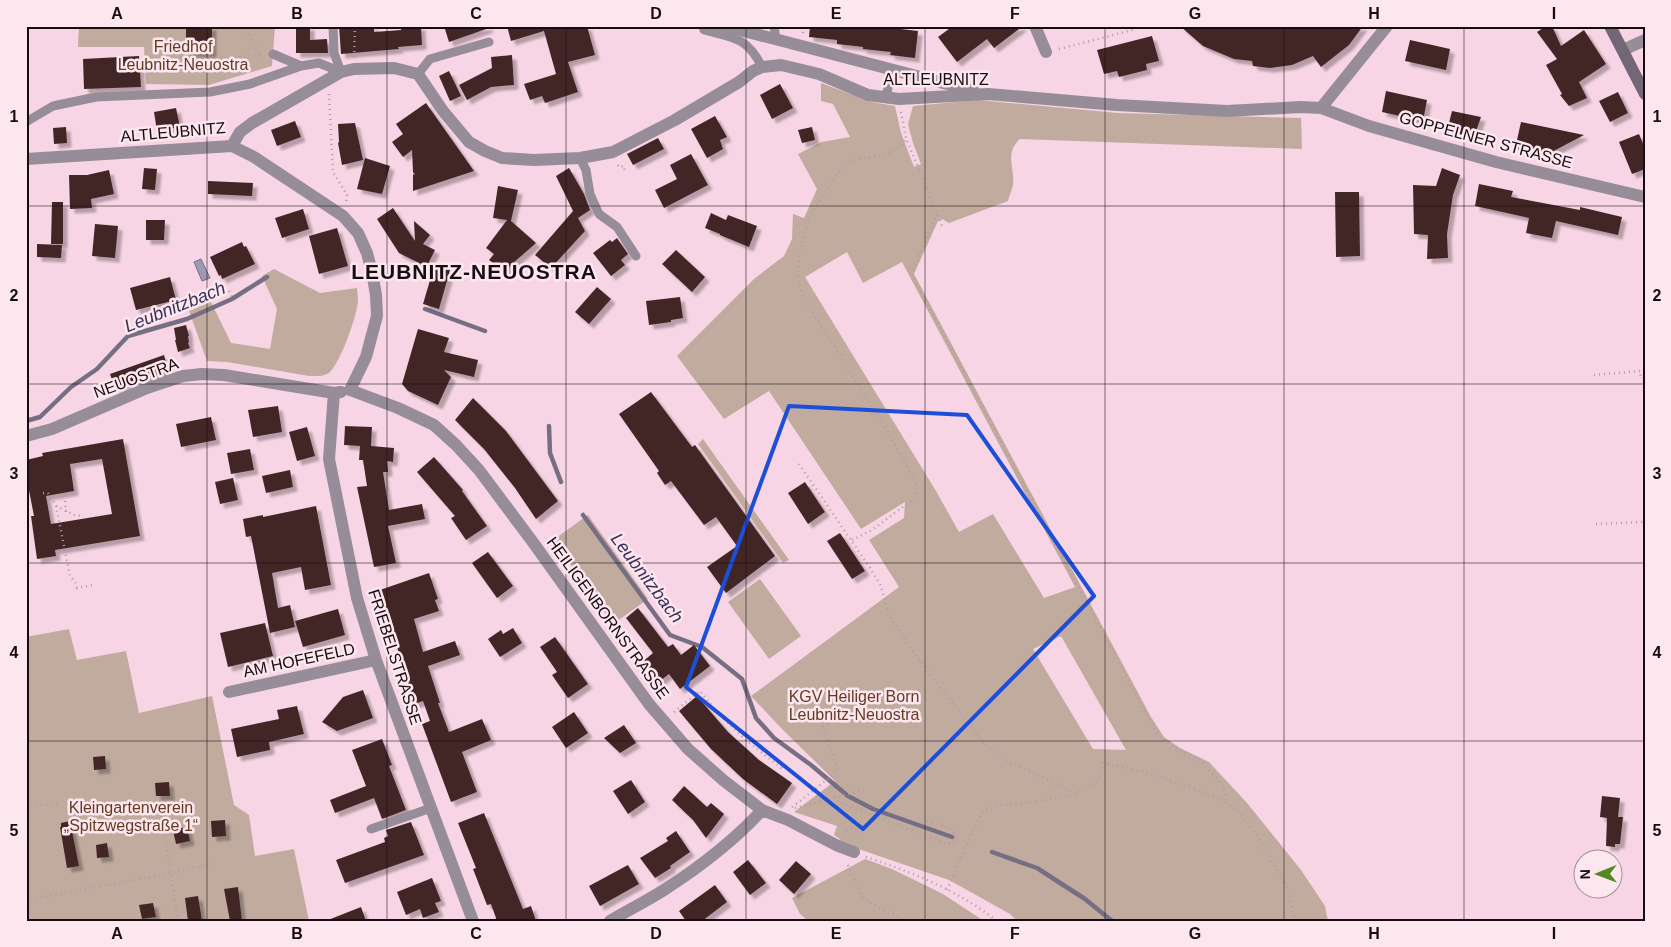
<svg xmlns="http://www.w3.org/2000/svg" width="1671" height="947" font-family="Helvetica,sans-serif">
<defs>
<filter id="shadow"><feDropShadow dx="4.5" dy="4.5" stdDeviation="1" flood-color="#0004"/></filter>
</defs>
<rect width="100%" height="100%" fill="#f7d5e4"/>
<!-- green -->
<path fill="#c1ab9f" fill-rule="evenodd" d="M79,26H275L272,66L209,85L146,84L144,47H78Z
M821,83L872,102L895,106L901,133L914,167L921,164L913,143L908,124L913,106L978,100L1118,113L1301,118L1302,149L1020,139C1004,153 1015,168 1013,185C1012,190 1009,196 1008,201L949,223L942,219L938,221L914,274L1151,717L1164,737L1180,748L1209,762L1248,804L1301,870L1325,906L1328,921H1017L1010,914L949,880L838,842L840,839L834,835L837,826L794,812L835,781L782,729L751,696L899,587L869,540L904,518L905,502L861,529L769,391L724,419L677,356L754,279L784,256L792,239L793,214L804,218L817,189L798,154L822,142L850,137L833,104L821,101ZM847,252L863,283L902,262L1075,587L1044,598L993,514L959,532L936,491L805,277ZM1061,636L1126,750L1093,749L1033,649Z
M274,269L320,293L357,288C357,291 358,296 358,299C358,314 340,364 329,373C323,377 316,376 309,376L227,362L207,361L189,311L211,302L231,343L270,349L277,309L262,276Z
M703,439L789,560L783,563L698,444Z
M588,515L648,599L613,624L553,540Z
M760,579L801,636L769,659L728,602Z
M69,629L77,660L126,651L139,713L212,696L234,805L249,815L255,856L294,849L309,921H26V637Z
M865,859L892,869L943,894L984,921H808L800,914L792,898Z"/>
<!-- water -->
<path fill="#9f99b6" stroke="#766f84" d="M201,259L210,278L202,281L194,262Z"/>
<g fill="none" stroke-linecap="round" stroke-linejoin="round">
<!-- stream -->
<path stroke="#766f84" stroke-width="4.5" d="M425,309L485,331
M26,421L40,417L71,387L97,369L128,336L187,319L232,299L267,277
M549,426L550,453L561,482
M583,515L670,635L702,647L742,679L756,718L774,738L811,765L848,796L873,809L952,837
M992,852L1037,868L1085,899L1112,921"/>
</g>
<!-- building -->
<path fill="#432727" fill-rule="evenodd" filter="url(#shadow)" d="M186,26H212V53H186Z
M296,26H310V40L327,39L328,53H296Z
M339,26H374V32L401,30V26H421L422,45L398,47L399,49L341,54Z
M444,26H488L489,28L449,42Z
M507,26H587L595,55L568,62L578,92L545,103L542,96L530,100L524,84L556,74L544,31L511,41Z
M810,26H892V28L918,31L915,58L890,55L891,52L863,49V47L837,44V40L809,37Z
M953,26H1023L994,48L987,39L957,62L938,37Z
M1180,26H1363L1349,45L1321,67L1313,56L1292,65L1270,68L1253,66L1252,61L1234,59L1203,46Z
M1546,26H1552L1561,46L1584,30L1606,64L1579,82L1587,98L1569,106L1560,95L1562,94L1546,65L1557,59L1537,32Z
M1152,36L1159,61L1146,64L1147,70L1119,77L1117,71L1104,74L1097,50Z
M1410,40L1450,49L1446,70L1405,61Z
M512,55L514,85L491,87L467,100L459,85L492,68L491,57Z
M139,56L141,87L84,89L83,59Z
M449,71L461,96L450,101L439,76Z
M780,84L793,108L772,119L760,95Z
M1386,91L1427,100L1423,121L1382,112Z
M1618,92L1628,113L1610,122L1599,101Z
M426,103L474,171L413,191V174L415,175L413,172L412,150L403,157L392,142L403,134L396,124Z
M176,108L180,127L157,131L154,112Z
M1452,111L1481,117L1474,137L1447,131Z
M715,116L727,137L720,140L723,149L707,158L691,129Z
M295,121L301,137L277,146L271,130Z
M1521,122L1584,135L1546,155L1515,149Z
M355,123L363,160L342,165L338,143L339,142L338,124Z
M66,127L67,143L54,144L53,128Z
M812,127L815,140L802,143L798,130Z
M1639,134L1645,148V169L1632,174L1619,142Z
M658,138L664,149L633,165L627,154Z
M691,154L708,185L664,208L655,190L677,179L670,165Z
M365,158L390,166L382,194L357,189Z
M144,168L157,169L155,190L142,189Z
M569,168L584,194L590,210L578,218L585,231L551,268L535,255L573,211L556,176Z
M1442,168L1460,175L1453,195L1447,234L1448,258L1427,259L1428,235L1414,234L1413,185L1436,186Z
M109,170L114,194L91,199L92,208L70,209L69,175H87Z
M208,181L253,183L252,196L208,194Z
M1479,184L1513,191L1511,197L1580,210V207L1622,217L1618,235L1556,221L1552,238L1526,233L1529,218L1475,206Z
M498,186L518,190L511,221L536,243L512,264L505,272L489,260L494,254L486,248L507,220L493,218Z
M1335,192H1359L1360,256L1336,257Z
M52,202H63V244H51Z
M393,208L415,241L414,221L430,235L423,244L435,250L429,262L433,269L434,266L450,270L439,309L423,304L433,270L399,253L377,219Z
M303,209L309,229L282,238L275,218Z
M711,213L726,220L728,215L757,226L749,247L720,235V234L705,228Z
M146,220H165L164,240H146Z
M95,224L118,226L115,258L92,256Z
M337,228L348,266L319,274L309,236Z
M617,238L628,254L621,260L625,265L611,276L593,253L610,240L612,242Z
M242,242L244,247L246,246L255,264L222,279L221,275L219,276L210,257Z
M37,244L62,245L61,258L37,257Z
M676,250L705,277L692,292L662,264Z
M170,277L176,300L136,310L130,288Z
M597,287L611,299L589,324L575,312Z
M680,297L683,318L671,320V322L649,325L646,301Z
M186,325L189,336H188L189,342L188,343L190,348L178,352L175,340H176L174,328Z
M418,329L449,338L444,352L478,360L474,377L444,370L451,377L438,405L408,391L402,384Z
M164,355L169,372L147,378V376L115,388L110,374Z
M651,392L692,447L695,445L775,556L726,593L707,567L737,546L716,517L704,525L671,481L665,485L657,473L659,471L619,414Z
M473,398L506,431L558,501L536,519L515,488L484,449L455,420Z
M278,406L282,432L253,437L248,410Z
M211,417L216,440L181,447L176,424Z
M345,426L372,427L371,446L394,448L393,462L387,461L388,472H383L389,510L422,504L425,519L388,526L396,563L374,567L357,487L367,486L363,460H359L360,446L344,445Z
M307,427L315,456L297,461L289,432Z
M123,439L140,536L55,550L56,556L37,559L31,516H34L26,475V460L43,456L42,453ZM102,459L112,514L51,524L46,496L74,491L70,464Z
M250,449L254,470L231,474L227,453Z
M434,457L463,490L462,491L487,526L466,540L451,518L455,516L417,472Z
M290,470L293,487L266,493L262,476Z
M233,478L238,500L220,504L215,482Z
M805,482L825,512L808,524L788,493Z
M316,506L331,585L305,590L301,567L272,573L278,608L290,605L295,627L270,633L251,536L246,537L243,519L263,515V517Z
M840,533L865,571L852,579L827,541Z
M488,552L513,586L497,598L472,563Z
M429,573L438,599L435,600L439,611L414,619L423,652L455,641L460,655L428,666L440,703H438L449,732L482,719L491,740L462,752L477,792L451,802L422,724L430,721L423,701L414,704L380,590Z
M638,608L668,647L673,644L681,655L694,645L710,666L680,689L669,674L656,684L641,663L653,653L626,618Z
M338,609L345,635L303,647L295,621Z
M265,623L273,656L228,667L220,633Z
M513,628L522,643L500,657L488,639L501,630L503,634Z
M555,637L588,684L568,698L552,675L557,672L540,647Z
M363,690L373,718L337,731L322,722L343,697Z
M697,696L728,732L759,760L792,783L777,804L743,779L711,749L679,711Z
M297,706L304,734L269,742L270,750L237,757L231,729L279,719L277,710Z
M574,712L588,733L566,748L552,727Z
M624,725L636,743L620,753L604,738Z
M382,739L392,765L389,766L406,810L382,819L374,798L335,813L330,800L366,786L352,750Z
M105,756L106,769L94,770L93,757Z
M631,780L645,802L628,814L613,791Z
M169,782L170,796H156L155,783Z
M684,786L707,807L711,803L724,814L706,838L693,820L672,800Z
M1602,796L1620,798L1618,817H1623L1620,844H1615V847L1606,846L1607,818L1600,817Z
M484,813L523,909L531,906L536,921H495L496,918L491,904L487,905L473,869L476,868L458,823Z
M225,820L226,836L212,837L211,821Z
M70,821L79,866L67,868L60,827H61V823Z
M411,822L424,855L345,883L336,860L385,842L384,838L388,836L386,830Z
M187,827L190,841L176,844L173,830Z
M676,831L690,852L670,866L671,868L655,878L640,858L668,841L666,838Z
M107,843L109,857L97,858L96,845Z
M748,860L766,883L750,895L733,872Z
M796,861L811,874L794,894L779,880Z
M628,865L639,884L600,906L589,886Z
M432,878L441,901L435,903L439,912L423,918L420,909L406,915L397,892Z
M715,885L727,902L702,921H686L679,911Z
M238,887L242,921H230L224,889Z
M198,896L202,921H188L185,898Z
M153,903L156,917L142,919L139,905Z
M361,907L366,921H328V920Z"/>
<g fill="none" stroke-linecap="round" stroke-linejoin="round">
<!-- path -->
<path stroke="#b499a5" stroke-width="2.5" stroke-dasharray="1 4" stroke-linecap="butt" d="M168,26L170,27L172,44L179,57L203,61L262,55
M243,26L260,55
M803,33L804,26
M1059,49L1133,30L1135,26
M354,57L355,26
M329,94L333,172L347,195L346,202
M901,112L906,138L942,226
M618,165L619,167L624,166L625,172
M937,214L913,270L912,275L1150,721L1162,739L1176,749L1201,761L1222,784L1228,803
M229,291L235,303
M1594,375L1640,371L1641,378H1645
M799,464L870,568L881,586L888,613L913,651L984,744L1007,761L1045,778L1073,793
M43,493H48L56,506L70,576L75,582L77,588L93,585
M65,501L66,512
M56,506L76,516L82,515
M1596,524L1645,522
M852,540L872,530L916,497L917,485L888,432L804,298L798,278L799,255L809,218L837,173L854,160L890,153L902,145L906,138
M674,712L700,691L718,713L748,742L783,769
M834,797L839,802L947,844L954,842L956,836L953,830L926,820
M26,806L57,804
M160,806L178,921
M792,807C808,795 823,783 838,770L822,727L868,695
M795,808L865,790
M844,835L846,831L852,828L856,830V838
M866,857C912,872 959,891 997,921
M848,865L861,895L872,904L906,921
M947,890L975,826L984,811L996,806L1046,800L1075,794L1098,781L1103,763L1145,772L1197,790L1228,803L1238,811L1257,835L1287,888L1296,921
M26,900L171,873L212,863"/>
<!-- lane -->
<path stroke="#968d98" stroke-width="9" d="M333,26L334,53L341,72
M703,26L704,30C734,38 747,37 762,67
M774,26L776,40
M273,54L301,66
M418,74L430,59L489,42
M886,97L892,70
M26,122L53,106L96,97L210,92L250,84L301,66L319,63L341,72
M580,158L586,170L590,194L599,214L617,227L636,256
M371,829L431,808"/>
<!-- street -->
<path stroke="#968d98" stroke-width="12" d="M725,26L974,91
M1035,26L1046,52
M1623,50L1645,40
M1321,108L1387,26
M232,146L240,132L252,123L341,72L354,69L394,68L418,74L443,111L469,142L485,151L502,158L534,160L580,158L613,152L675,120L739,82L753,71L762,67L781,65L819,74L868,95L899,99L988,94L1117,105L1227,111L1301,107L1321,108L1369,126L1496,162L1645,197
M26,159L232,146L254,157L343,216L358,233L367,253L372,272L376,295L377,316L366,357L350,390
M350,390L398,408L434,425L456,445L479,470L532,541L649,704L688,749L723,780L762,810L788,820L838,846L854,852
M334,393L329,459L357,598L376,660L473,921
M26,436L52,429L147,388L183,376L202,374L224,375L334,393L341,392
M229,692L376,660
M610,921C630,909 651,899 670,886C701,866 738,837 762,810"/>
<!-- secondary -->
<path stroke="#736675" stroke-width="12" d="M1610,26L1645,94"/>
</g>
<!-- marked area -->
<path fill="none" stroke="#1d4ed8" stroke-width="4" stroke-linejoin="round" d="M789,406L967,415L1094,596L863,829L686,687Z"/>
<!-- grid -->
<path fill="none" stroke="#170c11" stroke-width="1" stroke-opacity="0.55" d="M207,26V921M387,26V921M566,26V921M746,26V921M925,26V921M1105,26V921M1284,26V921M1464,26V921M26,206H1645M26,384H1645M26,563H1645M26,741H1645"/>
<g text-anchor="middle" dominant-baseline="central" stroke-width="5" stroke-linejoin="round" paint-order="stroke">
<!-- park labels -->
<g font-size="16" fill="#663a22" stroke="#fce7ef">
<text x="183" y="46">Friedhof<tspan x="183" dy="18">Leubnitz-Neuostra</tspan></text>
<text x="854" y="696">KGV Heiliger Born<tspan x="854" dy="18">Leubnitz-Neuostra</tspan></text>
<text x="131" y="807">Kleingartenverein<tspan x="131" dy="18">„Spitzwegstraße 1“</tspan></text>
</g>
<!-- street labels -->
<g font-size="16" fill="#170c11" stroke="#fce7ef">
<text x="936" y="79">ALTLEUBNITZ</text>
<text transform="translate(173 132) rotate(-5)">ALTLEUBNITZ</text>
<text transform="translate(1486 140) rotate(15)">GOPPELNER STRASSE</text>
<text transform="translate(136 378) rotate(-20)">NEUOSTRA</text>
<text transform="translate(608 618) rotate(54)">HEILIGENBORNSTRASSE</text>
<text transform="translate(395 657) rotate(72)">FRIEBELSTRASSE</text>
<text transform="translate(299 660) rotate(-12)">AM HOFEFELD</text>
</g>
<!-- water labels -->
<g font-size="18" font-style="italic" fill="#3a3059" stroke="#fce7ef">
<text transform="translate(175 307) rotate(-22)">Leubnitzbach</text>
<text transform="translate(647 578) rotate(53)">Leubnitzbach</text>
</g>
<!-- district labels -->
<g font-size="21" font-weight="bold" letter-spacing="1" fill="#170c11" stroke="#fce7ef">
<text x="474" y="271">LEUBNITZ-NEUOSTRA</text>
</g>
</g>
<!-- border -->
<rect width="1671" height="947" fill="none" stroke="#fce7ef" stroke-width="55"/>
<!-- north arrow -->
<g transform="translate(1598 874) rotate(269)"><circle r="24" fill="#fce7ef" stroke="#a08f96"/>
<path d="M0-4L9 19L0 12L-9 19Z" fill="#518924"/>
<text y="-8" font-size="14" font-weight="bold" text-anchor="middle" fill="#170c11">N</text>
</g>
<rect x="28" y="28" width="1616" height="892" fill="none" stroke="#170c11" stroke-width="2"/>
<g font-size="16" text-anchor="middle" font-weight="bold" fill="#170c11">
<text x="117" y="19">A</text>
<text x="297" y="19">B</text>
<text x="476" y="19">C</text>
<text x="656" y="19">D</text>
<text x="836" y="19">E</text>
<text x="1015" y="19">F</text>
<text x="1195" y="19">G</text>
<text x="1374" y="19">H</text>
<text x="1554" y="19">I</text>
<text x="14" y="122">1</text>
<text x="1657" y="122">1</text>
<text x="14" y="301">2</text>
<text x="1657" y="301">2</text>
<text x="14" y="479">3</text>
<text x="1657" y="479">3</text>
<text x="14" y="658">4</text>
<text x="1657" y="658">4</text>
<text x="14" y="836">5</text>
<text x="1657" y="836">5</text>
<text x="117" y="939">A</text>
<text x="297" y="939">B</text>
<text x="476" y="939">C</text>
<text x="656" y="939">D</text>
<text x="836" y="939">E</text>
<text x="1015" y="939">F</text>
<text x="1195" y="939">G</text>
<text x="1374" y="939">H</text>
<text x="1554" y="939">I</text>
</g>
</svg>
